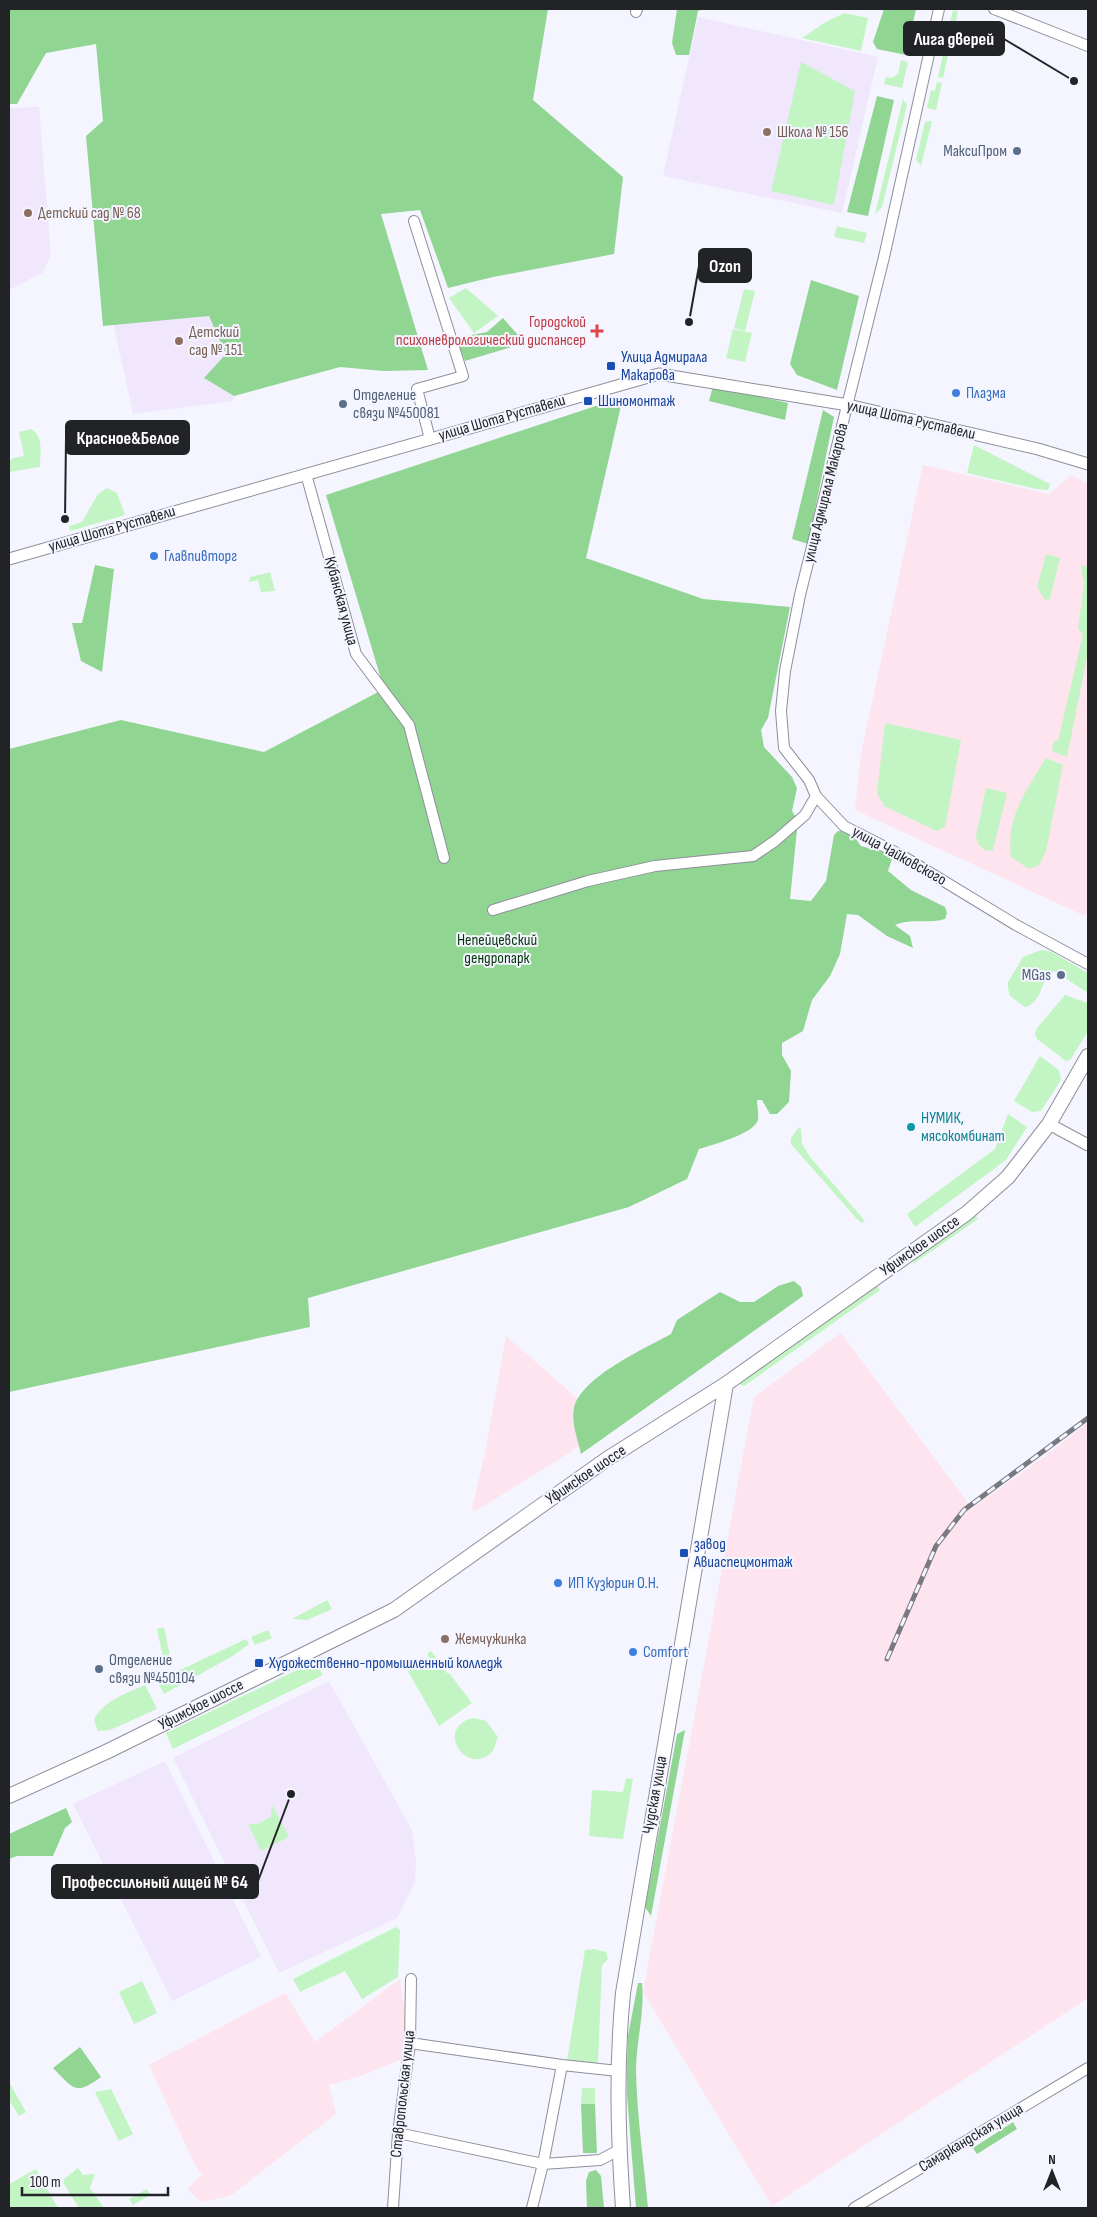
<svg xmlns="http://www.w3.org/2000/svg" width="1097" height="2217" font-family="'Sofia Sans Condensed',sans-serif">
<rect width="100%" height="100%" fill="#f4f5ff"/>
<!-- industrial -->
<path fill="#fde4ef" d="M923,465L1049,494L1072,475L1088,484V910L1085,916L855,810L861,754Z
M841,1333L972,1508L1052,1451L1088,1422V1998L772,2206L643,1992L754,1397Z
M506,1336L609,1426L561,1458L474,1512L472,1508L485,1454Z
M400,1979L407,2030L404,2058L358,2077L329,2085L336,2114L230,2196L201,2202L187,2189L202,2175L193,2161L149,2065L285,1993L315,2042Z"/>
<!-- education -->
<path fill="#f1e7fd" d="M698,17L878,57L842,213L663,176Z
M39,107L51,256L42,273L9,290V108Z
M234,296L247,373L232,401L133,414L110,309Z
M329,1681L412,1830L416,1862L415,1882L397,1918L279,1973L173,1758Z
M165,1761L261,1957L172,2001L73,1804Z"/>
<!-- green -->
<path fill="#c3f4c3" d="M953,10L958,11L943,78L938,77Z
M844,13L868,18L861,51L802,38L824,23Z
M901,60L908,62L902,88L884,84L886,77L892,78L898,74Z
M801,62L855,91L834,205L771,191Z
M937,82L942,83L936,110L927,108L931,90L935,91Z
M903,99L907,105L882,207L875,214Z
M932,121L921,166L916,160L925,122Z
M837,226L867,233L864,243L834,237Z
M466,288L498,316L474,333L449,298Z
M744,289L755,291L745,331L734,328Z
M733,329L752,333L745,362L726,358Z
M31,429C44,436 40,454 40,467L9,472V462L13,458L24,456L19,432Z
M974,445L1050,484L1048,490L1036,489L967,473Z
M107,488L117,493L125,515L70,531L69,526L82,522L98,494Z
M1046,554L1060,558L1050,599L1045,600L1037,587Z
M1081,565L1088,567V652L1067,757L1052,751L1054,741H1058L1083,634L1078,629L1084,584Z
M270,572L275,591L261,592L258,580L249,582L250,577Z
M885,723L961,740L945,827L937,831L884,806L877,793Z
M1046,758L1063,765L1046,851L1039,865L1029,869L1011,857C1006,817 1026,791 1046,758Z
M986,788L1007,793L993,850L986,851L978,844L976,836Z
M1041,950L1050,951L1088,973V993L1056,972L1051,971L1048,973C1043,984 1038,1005 1025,1007L1010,996L1008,988V982L1023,957Z
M1065,995L1088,1003V1031L1071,1059L1066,1061L1037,1039L1035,1034L1037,1028Z
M1040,1056L1059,1070L1061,1080L1041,1111L1032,1112L1014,1101Z
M1008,1114L1027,1127L1006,1160L915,1227L907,1214L995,1149Z
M799,1127L801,1129L802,1144L810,1157L865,1221L862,1223L857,1219L791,1144V1138Z
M974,1214L978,1219L913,1264V1257Z
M876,1284L880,1290L744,1386L739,1384V1382Z
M327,1600L332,1609L307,1620L292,1619Z
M164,1627L172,1666L165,1667L157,1629Z
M268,1630L272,1638L255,1645L251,1637Z
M246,1639L249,1644L233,1656L164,1694L157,1681Z
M431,1651L447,1673H449L472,1703L439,1726L408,1671L429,1657L427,1654Z
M312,1663L316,1664L323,1675L173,1749L166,1733Z
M145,1685L157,1709L110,1730L98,1731L94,1720C102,1701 127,1693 145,1685Z
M473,1718L486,1721L498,1737L493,1751C466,1779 434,1727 473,1718Z
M626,1778L633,1779L623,1839L589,1836L592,1790L623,1792Z
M272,1805L289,1837L261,1851L248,1824H257L271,1817Z
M396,1927L400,1930L398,1977L362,1999L345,1971L300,1992L293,1979Z
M594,1949L606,1952L608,1959L602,1965L598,2063L567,2061L585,1950Z
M142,1981L157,2013L134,2024L119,1992Z
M9,2082L26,2112L19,2116L9,2100Z
M582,2088H595V2104H581Z
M111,2089L133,2134L119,2141L95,2092Z
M78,2168L83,2175L95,2174L90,2188L104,2208H79L64,2184V2179Z
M36,2169L58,2208H9V2184Z
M147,2189L150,2195L133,2205L129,2199Z"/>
<!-- forest -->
<path fill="#91d592" d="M9,9H548L533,100L623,177L614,254L493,277L448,288L420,210L381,214L428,370L384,371L340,367L234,396L204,378L226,354L209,316L103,326L86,136L103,121L96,44L46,53L17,104H9Z
M677,9H703L698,11L689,55H676L672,43Z
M884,9H916L906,55L877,49L873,42Z
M877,96L894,100L868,216L847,212Z
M811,280L859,296L837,390L797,375L790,364Z
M503,318L525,343L465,361L456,338L487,332Z
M713,386L788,403L785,420L709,401Z
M623,397L586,558L703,599L790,607L768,718L761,730L764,747L792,777L797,788L792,811L798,820L790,899L811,901L826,881L834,835L838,831H850L861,846L890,854L892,859L888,871L911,890L945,907L947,913L945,919C928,924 911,918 895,925L910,936L913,948L887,936L858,915L847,914L840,954L830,976L812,1000L803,1031L782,1043V1055L791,1071L789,1102L777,1114H770L762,1100H757C757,1106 759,1114 758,1120C754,1134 712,1145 699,1149L687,1179L629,1207L308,1298L310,1327L9,1392V749L121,720L264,752L384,689L326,495Z
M823,410L834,417L808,544L792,539Z
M95,565L114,569L102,672L81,661L72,623H82Z
M794,1281L801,1287L803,1296L581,1454C578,1440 571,1422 574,1408C581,1377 644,1349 671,1334L677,1320L720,1292L740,1302H754L778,1286Z
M685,1730L651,1916L645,1907L677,1734Z
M66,1808L72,1822L65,1828L53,1856H17L9,1859V1834Z
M638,1983H642C645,2012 636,2042 636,2071C637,2117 644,2163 648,2208H636L627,2095V2065L628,2036Z
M80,2047L101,2077C75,2096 74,2089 53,2068Z
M581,2104H595L597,2153H583Z
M1013,2122L1017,2129L977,2154L973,2148Z
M596,2170L601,2176L604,2208H587L586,2181L589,2172Z"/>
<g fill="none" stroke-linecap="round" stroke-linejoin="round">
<!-- minor casing -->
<g stroke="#8d8f9a" stroke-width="12">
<path id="minor" d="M939,9L884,257L800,595L785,671L781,711L784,748L809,780L816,796L844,826L901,855L1016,925L1088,964
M994,9L1088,46
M636,12L637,9
M414,221L463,376L417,389L430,439
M306,474L356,654L409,725L444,858
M493,910L588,881L655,866L753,856L775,841L805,815L816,796
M410,2043L562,2065L618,2071
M398,2133L543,2164L600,2160L619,2150
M393,2208L398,2133L410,2043L411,1979
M532,2208L543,2164L562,2065
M854,2208L1088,2068"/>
</g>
<!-- tertiary casing -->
<g stroke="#8d8f9a" stroke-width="13">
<path id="tertiary" d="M9,559L659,374L848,405L1038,449L1088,464
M1049,1124L1088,1145"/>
</g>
<!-- secondary casing -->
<g stroke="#8d8f9a" stroke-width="16">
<path id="secondary" d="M9,1796L106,1752L394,1610L607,1459L726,1384L967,1213L1008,1177L1049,1124L1088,1056
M623,2208C618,2134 616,2067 623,1993L726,1384"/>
</g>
<!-- minor -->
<use href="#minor" stroke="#fff" stroke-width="10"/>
<!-- tertiary -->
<use href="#tertiary" stroke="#fff" stroke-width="11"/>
<!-- secondary -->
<use href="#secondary" stroke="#fff" stroke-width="14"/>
<!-- rail casing -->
<g stroke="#797a81" stroke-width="5">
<path id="rail" d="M887,1659L936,1546L964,1510L1088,1418"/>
</g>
<!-- rail -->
<use href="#rail" stroke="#f4f5ff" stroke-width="3" stroke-dasharray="9" stroke-linecap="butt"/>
</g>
<!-- markers -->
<g fill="#8d6e63" stroke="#f4f5ff" stroke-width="2">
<circle cx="767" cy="132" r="5"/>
<circle cx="28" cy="213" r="5"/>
<circle cx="179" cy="341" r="5"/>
<circle cx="445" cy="1639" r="5"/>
</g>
<g fill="#5c6f8a" stroke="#f4f5ff" stroke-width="2">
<circle cx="1017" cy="151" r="5"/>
<circle cx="343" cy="404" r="5"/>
<circle cx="1061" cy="975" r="5"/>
<circle cx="99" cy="1669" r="5"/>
</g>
<path fill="#e0444e" stroke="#f4f5ff" stroke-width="2" d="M594.5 323.5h5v5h5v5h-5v5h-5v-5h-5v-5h5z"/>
<g fill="#1a4fb4" stroke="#f4f5ff" stroke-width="2">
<rect x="606" y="361" width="10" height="10" rx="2.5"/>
<rect x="583" y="396" width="10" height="10" rx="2.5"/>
<rect x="679" y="1548" width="10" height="10" rx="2.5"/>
<rect x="254" y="1658" width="10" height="10" rx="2.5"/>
</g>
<g fill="#3f7fe0" stroke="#f4f5ff" stroke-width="2">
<circle cx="956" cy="393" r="5"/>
<circle cx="154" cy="556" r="5"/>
<circle cx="558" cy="1583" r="5"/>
<circle cx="633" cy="1652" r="5"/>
</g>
<circle fill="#0f9aa8" stroke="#f4f5ff" stroke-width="2" cx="911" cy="1127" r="5"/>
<g text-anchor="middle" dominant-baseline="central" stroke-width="4" stroke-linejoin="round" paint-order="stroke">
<!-- education labels -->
<g font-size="16" fill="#785e54" stroke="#f4f5ff" text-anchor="start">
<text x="777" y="132">Школа № 156</text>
<text x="38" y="213">Детский сад № 68</text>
<text x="189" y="332">Детский<tspan x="189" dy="18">сад № 151</tspan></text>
<text x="455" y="1639">Жемчужинка</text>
</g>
<!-- service labels -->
<g font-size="16" fill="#4e5e75" stroke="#f4f5ff" text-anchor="end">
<text x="1007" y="151">МаксиПром</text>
<text x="353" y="395" text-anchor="start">Отделение<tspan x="353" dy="18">связи №450081</tspan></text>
<text x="1051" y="975">MGas</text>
<text x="109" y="1660" text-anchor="start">Отделение<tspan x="109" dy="18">связи №450104</tspan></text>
</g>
<!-- health labels -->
<g font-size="16" fill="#be3a42" stroke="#f4f5ff" text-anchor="end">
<text x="586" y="322">Городской<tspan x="586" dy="18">психоневрологический диспансер</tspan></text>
</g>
<!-- transit labels -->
<g font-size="16" fill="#164399" stroke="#f4f5ff" text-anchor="start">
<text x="621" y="357">Улица Адмирала<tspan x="621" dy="18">Макарова</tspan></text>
<text x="598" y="401">Шиномонтаж</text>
<text x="694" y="1544">завод<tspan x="694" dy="18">Авиаспецмонтаж</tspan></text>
<text x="269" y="1663">Художественно-промышленный колледж</text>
</g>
<!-- shop labels -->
<g font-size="16" fill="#366cbe" stroke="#f4f5ff" text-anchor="start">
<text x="966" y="393">Плазма</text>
<text x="164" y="556">Главпивторг</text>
<text x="568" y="1583">ИП Кузюрин О.Н.</text>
<text x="643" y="1652">Comfort</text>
</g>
<!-- street labels -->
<g font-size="16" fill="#222327" stroke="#f4f5ff">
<text transform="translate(502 418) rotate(-16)">улица Шота Руставели</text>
<text transform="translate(911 420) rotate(13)">улица Шота Руставели</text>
<text transform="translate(826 493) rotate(-76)">улица Адмирала Макарова</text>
<text transform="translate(112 529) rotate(-16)">улица Шота Руставели</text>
<text transform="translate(341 601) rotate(75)">Кубанская улица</text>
<text transform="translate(899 856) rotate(29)">улица Чайковского</text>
<text transform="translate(920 1246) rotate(-35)">Уфимское шоссе</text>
<text transform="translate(586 1475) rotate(-34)">Уфимское шоссе</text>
<text transform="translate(201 1705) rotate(-27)">Уфимское шоссе</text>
<text transform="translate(655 1795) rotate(-80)">Чудская улица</text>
<text transform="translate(403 2094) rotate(-84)">Ставропольская улица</text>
<text transform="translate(971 2138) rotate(-31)">Самаркандская улица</text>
</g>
<!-- park labels -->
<g font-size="16" fill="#05370b" stroke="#f4f5ff">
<text x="497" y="940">Непейцевский<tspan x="497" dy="18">дендропарк</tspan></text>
</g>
<!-- culture labels -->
<g font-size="16" fill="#0d838f" stroke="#f4f5ff" text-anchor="start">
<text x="921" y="1118">НУМИК,<tspan x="921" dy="18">мясокомбинат</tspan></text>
</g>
</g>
<!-- callouts -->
<path fill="none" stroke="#222327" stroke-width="2" d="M1074 81L1004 39M689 322L699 266M65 519L66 438M291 1794L258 1881"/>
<g fill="#222327" stroke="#f4f5ff" stroke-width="2">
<circle cx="1074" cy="81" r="5"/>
<circle cx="689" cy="322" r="5"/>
<circle cx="65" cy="519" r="5"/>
<circle cx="291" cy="1794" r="5"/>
</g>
<g fill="#222327" stroke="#222327" stroke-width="2">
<rect x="904" y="22" width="100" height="33" rx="5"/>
<rect x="699" y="249" width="52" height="33" rx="5"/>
<rect x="66" y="421" width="123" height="33" rx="5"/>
<rect x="52" y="1865" width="206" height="33" rx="5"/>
</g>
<g font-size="18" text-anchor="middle" font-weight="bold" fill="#fff">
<text x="954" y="45">Лига дверей</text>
<text x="725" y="272">Ozon</text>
<text x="128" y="444">Красное&amp;Белое</text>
<text x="155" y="1888">Профессильный лицей № 64</text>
</g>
<!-- border -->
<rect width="1097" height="2217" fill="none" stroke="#222327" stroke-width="20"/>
<!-- north arrow -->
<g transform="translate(1052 2172)" stroke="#f4f5ff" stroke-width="4" paint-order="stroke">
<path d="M0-4L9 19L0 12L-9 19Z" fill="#222327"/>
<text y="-8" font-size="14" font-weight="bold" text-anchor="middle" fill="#222327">N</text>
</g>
<!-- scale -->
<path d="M22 2187v8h146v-8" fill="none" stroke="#222327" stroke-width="2.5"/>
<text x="30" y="2187" font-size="15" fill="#222327" stroke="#f4f5ff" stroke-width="4" paint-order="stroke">100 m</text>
</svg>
